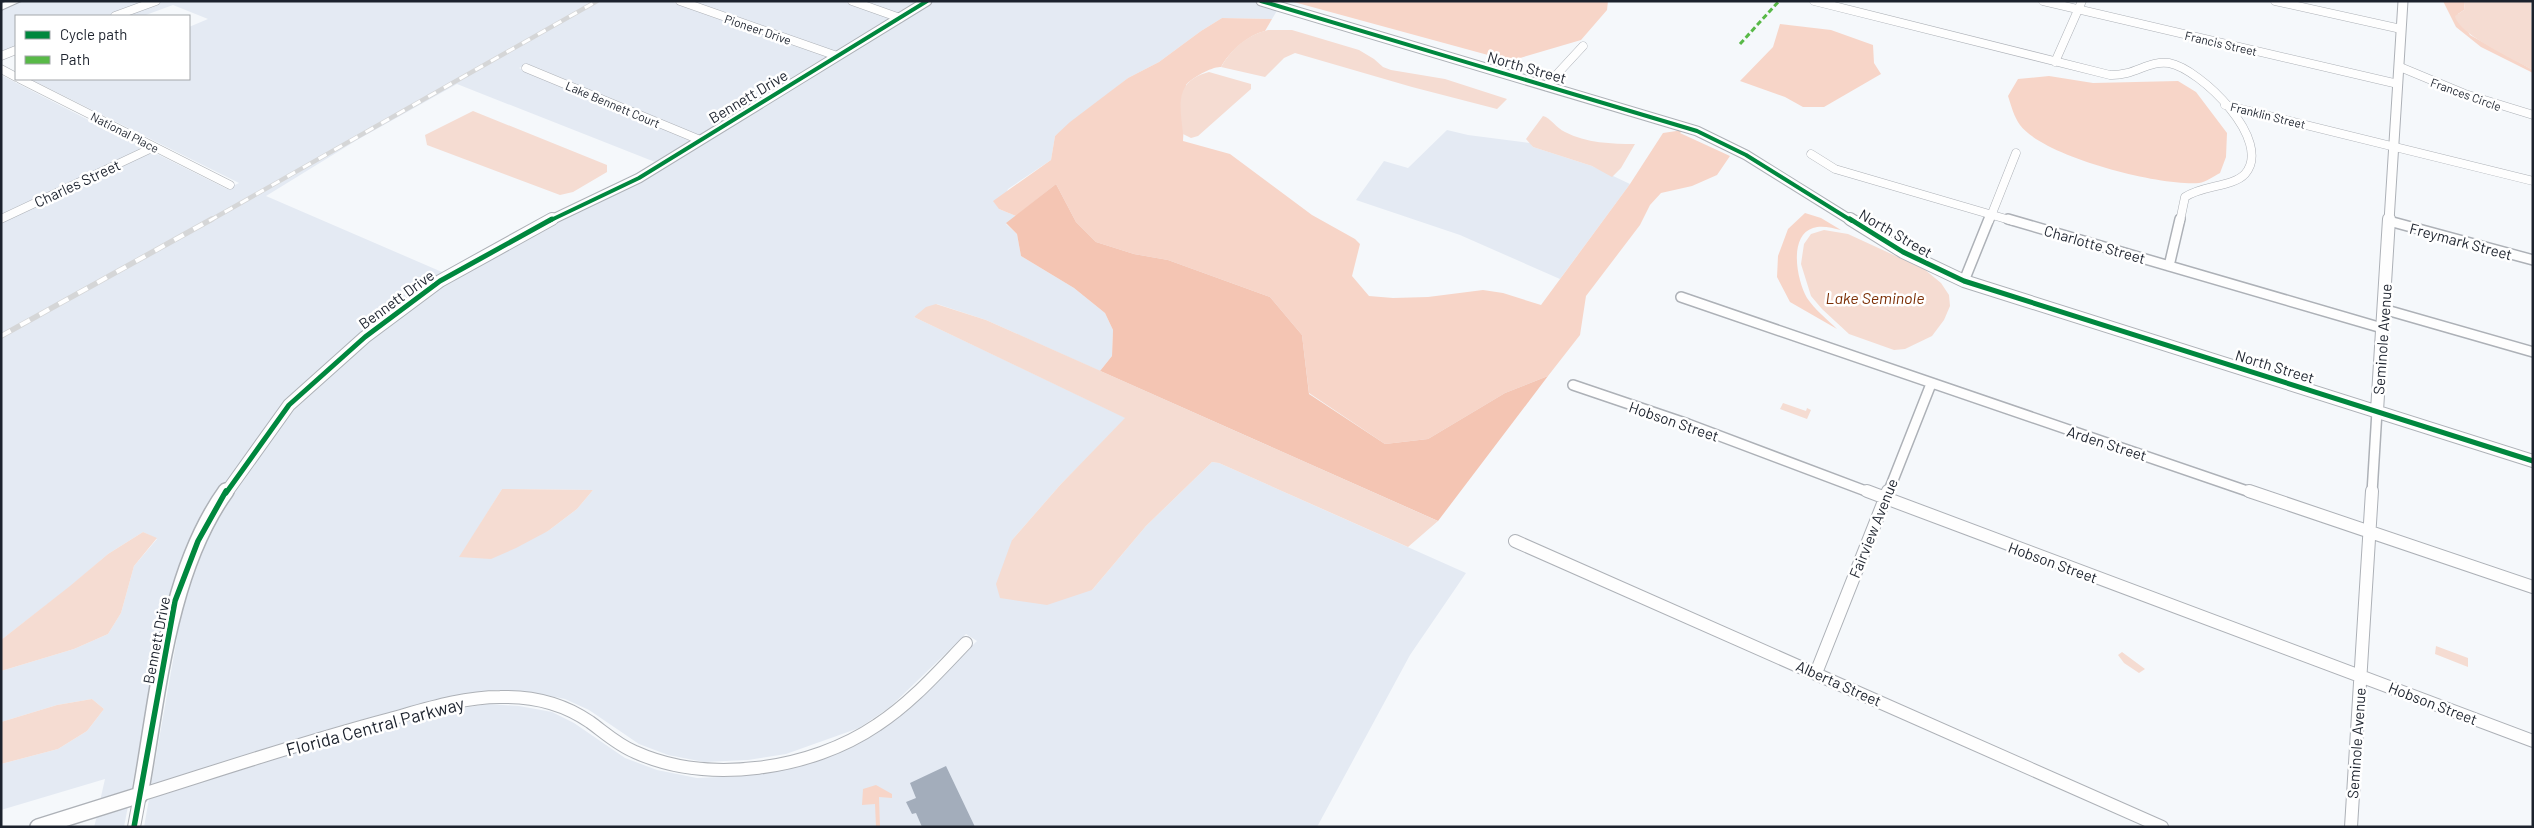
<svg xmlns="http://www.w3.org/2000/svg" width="2534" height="828" font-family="Barlow,sans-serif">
<rect width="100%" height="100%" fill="#f5f8fb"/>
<!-- built -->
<path fill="#e4eaf3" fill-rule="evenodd" d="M21,1H151L110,16H16V48L1,54V9Z
M162,1H670L830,57L701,136L528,64L519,68L692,141L635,176L533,225L437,279L360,335L283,405L215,497L189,543L166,603L131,792L100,801L105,779L1,810V764L58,749L87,731L104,709L92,699L57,705L1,722V671L74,649L108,634L121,613L134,566L157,539L143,532L108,554L71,586L1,640V222L151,151L227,189L239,183L30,79H189V27L208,19L173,5L143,16H121ZM457,84L655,162L615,186L512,234L442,272L266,196L357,140Z
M689,1H843L893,19L837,53Z
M862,1H922L900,15Z
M932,1H1251L1278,9L1272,19L1222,18L1201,31L1159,62L1128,78L1055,136L1051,160L1008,189L999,209L1016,216L1006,224L1017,234L1021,256L1074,288L1105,313L1113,330L1112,356L1100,371L986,320L937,304L914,317L1126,418L1061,484L1012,540L1092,590L1146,526L1212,462L1219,463L1466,573L1410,655L1317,827H144L149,799L343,737L444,711L488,704L519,706L552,712L574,723L625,758L657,770L697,778L743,776L784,769L865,740L899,716L977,641L966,634L890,707L859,728L786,754L748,760L704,762L668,755L639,744L589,710L565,699L530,692L497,690L448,697L346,724L151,785L184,598L206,539L230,495L295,406L326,376L404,311L479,261L647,177ZM502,489L593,490L577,509L548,531L460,557Z
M1,75L145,149L1,216Z
M1447,130L1468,135L1530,143L1533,147L1592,166L1630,184L1560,279L1460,235L1356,200L1384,161L1408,168Z
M128,806L124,827H94L97,816Z"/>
<!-- green -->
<path fill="#f7d5c8" d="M1290,1H1608L1607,10L1581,40L1510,61Z
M2443,1H2465L2464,10L2458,14L2470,35L2533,70V73L2481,47L2456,27Z
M1222,18L1272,19L1265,31C1248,35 1230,51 1221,67C1213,66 1191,78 1186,85L1183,141L1230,154L1312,215L1355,239L1360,244L1352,276L1369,296L1393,298L1428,297L1483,290L1503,293L1541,305L1630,184L1663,133L1683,130L1680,133L1730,156L1717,175L1692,186L1661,193L1650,205L1640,225L1586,296L1580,335L1548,376L1505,393L1428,439L1385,444L1309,393L1302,335L1270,297L1168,260L1134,254L1096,242L1076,222L1056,184L1016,216L999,209L993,201L1051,160L1055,136L1070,122L1128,78L1159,62L1201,31Z
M1780,24L1831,30L1873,45L1874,63L1881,74L1824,107H1803L1785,97L1740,81L1773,47Z
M2049,76L2093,83L2178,81L2196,92L2227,133L2226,157L2220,173C2214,176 2206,182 2199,183C2159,186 2044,157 2020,125C2014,117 2011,105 2008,96L2018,79Z
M1805,213L1821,218L1841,230C1832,228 1822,225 1813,228C1788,236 1797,281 1807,298C1815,310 1827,319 1837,329L1790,302L1777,277L1778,256L1788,229Z
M876,785L892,794V798L879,797L880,827H876L875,804L862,805L863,789Z"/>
<!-- forest -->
<path fill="#f4c5b3" d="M1056,184L1076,222L1096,242L1134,254L1168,260L1270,297L1302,335L1309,394L1385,444L1428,439L1505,393L1548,376L1438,521L1100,371L1112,356L1113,330L1105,313L1074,288L1021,256L1017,234L1006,223Z"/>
<!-- water -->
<path fill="#f5dcd2" d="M2465,1H2531L2533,70C2515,60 2458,34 2455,16L2464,10Z
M1268,30H1292L1359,50L1374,59L1383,67L1391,70L1445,79L1507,99L1497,109L1412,87L1295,53L1284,58L1265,77L1221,67C1232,48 1247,35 1268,30Z
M1209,72L1251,84V89L1198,136L1191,138L1183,134C1180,105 1174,81 1209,72Z
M473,111L607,165V172L573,192L560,195L427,145L425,135Z
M1543,116C1551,118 1556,128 1565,132C1586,143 1612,144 1635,144L1621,168L1612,177L1592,166L1533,147L1526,139Z
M1824,230L1848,234L1924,269L1941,283L1949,295L1950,306L1944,320L1932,336L1905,349L1894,350L1849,334L1822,309L1811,296L1801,264L1804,244L1811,234Z
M936,304L986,320L1438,521L1408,547L1219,463L1212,462L1146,526L1092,590L1047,605L1000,598L996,584L1012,540L1061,484L1125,418L914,317L926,307Z
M1783,403L1806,411L1807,408L1811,410L1807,419L1780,409Z
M502,489L593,490L577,509L548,531L516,548L491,559L459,557Z
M143,532L157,538L134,566L121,613L108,634L74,649L1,671V640L70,586L108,554Z
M2436,646L2468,658V667L2435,654Z
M2122,652L2145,669L2139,673L2124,663L2118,655Z
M92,699L104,709L87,731L58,749L1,764V722L57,705Z"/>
<!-- building -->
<path fill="#a3adbb" d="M946,766L975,827H922L916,813L912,814L906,802L916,798L910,783Z"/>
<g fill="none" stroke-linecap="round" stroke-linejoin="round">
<!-- minor-far2 casing -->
<g stroke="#adb1b7" stroke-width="9">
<path id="minor-far2" d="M680,1L837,56
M852,1L900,18
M1814,1L2110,75C2135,76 2148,60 2169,63C2201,69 2274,141 2245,174C2233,187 2202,185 2185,197L2180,221
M2043,1L2398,84
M2275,1L2401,29
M115,16L156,1
M1,56L16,50
M2055,62L2082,1
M2400,67L2465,94L2533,115
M526,68L700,140
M1,69L16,77
M20,79L230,185
M1546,86L1583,46
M2225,105L2533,181
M1811,154L1835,169L2013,221
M1,219L154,147
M1989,221L2016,153"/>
</g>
<!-- minor-far1 casing -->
<g stroke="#adb1b7" stroke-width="12">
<path id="minor-far1" d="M2008,219L2382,328
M2389,221L2533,260
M2169,266L2180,219
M1964,281L1989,219
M1681,297L2253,493
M2383,309L2533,352
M1573,385L1688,424L1871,493
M1888,493L1931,384
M2372,493L2377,411"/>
</g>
<!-- minor casing -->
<g stroke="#adb1b7" stroke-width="14">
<path id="minor" d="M1867,491L2533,741
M2249,491L2533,587
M1515,541L2162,827
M1816,673L1888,491
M134,827L140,795C223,769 306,741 390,719C426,709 463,697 500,697C532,696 564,704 590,722C605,733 618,745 635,752C708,785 811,770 877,725C911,703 938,672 966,643
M2351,827L2372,491"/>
</g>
<!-- tertiary-far2 casing -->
<g stroke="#adb1b7" stroke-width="11">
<path id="tertiary-far2" d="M1261,1L1697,131L1746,155L1852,221
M549,221L639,178L927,1
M2389,221L2403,1"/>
</g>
<!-- tertiary-far1 casing -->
<g stroke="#adb1b7" stroke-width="14">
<path id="tertiary-far1" d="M1850,219L1903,252L1964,281L2533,461
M2377,411L2389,219
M226,493L289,405L365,337L440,281L552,219"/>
</g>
<!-- tertiary casing -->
<g stroke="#adb1b7" stroke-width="18">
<path id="tertiary" d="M38,827L140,795C158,697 167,573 226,491"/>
</g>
<!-- secondary casing -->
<g stroke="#adb1b7" stroke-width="2">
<path id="secondary" d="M7,1H21L1,10V4Z"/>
</g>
<!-- minor-far2 -->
<use href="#minor-far2" stroke="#fefefe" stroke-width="8"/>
<!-- minor-far1 -->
<use href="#minor-far1" stroke="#fefefe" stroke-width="9"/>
<!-- minor -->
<use href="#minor" stroke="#fefefe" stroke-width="12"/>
<!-- tertiary-far2 -->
<use href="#tertiary-far2" stroke="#fefefe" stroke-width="9"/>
<!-- tertiary-far1 -->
<use href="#tertiary-far1" stroke="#fefefe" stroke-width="12"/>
<!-- tertiary -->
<use href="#tertiary" stroke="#fefefe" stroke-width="15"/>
<!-- secondary -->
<use href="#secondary" fill="#fefefe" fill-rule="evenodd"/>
<!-- rail-far1 casing -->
<g stroke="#d5d6d7" stroke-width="4.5">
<path id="rail-far1" d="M209,221L597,1"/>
</g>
<!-- rail casing -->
<g stroke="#d5d6d7" stroke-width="5.5">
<path id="rail" d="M1,336L212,219"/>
</g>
<!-- rail-far1 -->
<use href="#rail-far1" stroke="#fff" stroke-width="3" stroke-dasharray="9" stroke-linecap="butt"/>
<!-- rail -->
<use href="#rail" stroke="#fff" stroke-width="4" stroke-dasharray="11" stroke-linecap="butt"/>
<!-- quiet -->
<path stroke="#58b947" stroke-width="3" stroke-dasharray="5.5 3" stroke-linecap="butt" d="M1740,44L1779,1"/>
<!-- cycleway-far2 casing -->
<g stroke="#fff" stroke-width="6">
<path id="cycleway-far2" d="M1261,1L1697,131L1746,155L1852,221
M549,221L639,178L927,1"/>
</g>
<!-- cycleway-far1 casing -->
<g stroke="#fff" stroke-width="8">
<path id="cycleway-far1" d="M1850,219L1903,252L1964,281L2533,461
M226,493L289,405L365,337L440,281L552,219"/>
</g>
<!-- cycleway casing -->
<g stroke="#fff" stroke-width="9">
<path id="cycleway" d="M134,827L175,601L198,541L226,491"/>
</g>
<!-- cycleway-far2 -->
<use href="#cycleway-far2" stroke="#00873e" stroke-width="4"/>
<!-- cycleway-far1 -->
<use href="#cycleway-far1" stroke="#00873e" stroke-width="5"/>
<!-- cycleway -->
<use href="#cycleway" stroke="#00873e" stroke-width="5.5"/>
</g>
<g text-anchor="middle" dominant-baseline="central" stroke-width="5" stroke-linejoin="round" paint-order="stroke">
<!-- far-street labels -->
<g font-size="12" fill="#1c222d" stroke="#fff">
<text transform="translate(758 29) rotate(19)">Pioneer Drive</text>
<text transform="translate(2221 43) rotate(13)">Francis Street</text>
<text transform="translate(2466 94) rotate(20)">Frances Circle</text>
<text transform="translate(613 104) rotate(23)">Lake Bennett Court</text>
<text transform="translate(2268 115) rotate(14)">Franklin Street</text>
<text transform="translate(125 132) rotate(27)">National Place</text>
</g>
<!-- street labels -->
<g font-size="15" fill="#1c222d" stroke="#fff">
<text transform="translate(1527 67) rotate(16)">North Street</text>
<text transform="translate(748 96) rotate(-31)">Bennett Drive</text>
<text transform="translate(77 183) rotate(-25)">Charles Street</text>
<text transform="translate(1896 233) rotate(30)">North Street</text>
<text transform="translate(2461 241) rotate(15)">Freymark Street</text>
<text transform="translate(2095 244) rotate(16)">Charlotte Street</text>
<text transform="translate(396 299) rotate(-36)">Bennett Drive</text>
<text transform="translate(2382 339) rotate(-86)">Seminole Avenue</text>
<text transform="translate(2275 366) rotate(17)">North Street</text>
<text transform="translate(1674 421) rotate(19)">Hobson Street</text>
<text transform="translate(2107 443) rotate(18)">Arden Street</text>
<text transform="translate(1873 528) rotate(-68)">Fairview Avenue</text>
<text transform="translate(2053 562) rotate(20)">Hobson Street</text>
<text transform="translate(156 640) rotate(-79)">Bennett Drive</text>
<text transform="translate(1839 683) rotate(24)">Alberta Street</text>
<text transform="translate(2433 703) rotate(21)">Hobson Street</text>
<text transform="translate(2356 743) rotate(-86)">Seminole Avenue</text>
</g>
<!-- water labels -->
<g font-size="16" font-style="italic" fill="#7b2e05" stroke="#fff">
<text x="1875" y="297">Lake Seminole</text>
</g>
<!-- near-street labels -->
<g font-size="18" fill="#1c222d" stroke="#fff">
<text transform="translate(375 726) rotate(-15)">Florida Central Parkway</text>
</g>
</g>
<!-- border -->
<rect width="2534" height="828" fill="none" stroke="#1c222d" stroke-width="5"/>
<!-- legend -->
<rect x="15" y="15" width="175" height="65" fill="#ffffff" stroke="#a4a7ab"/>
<rect x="25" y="31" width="25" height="8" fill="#00873e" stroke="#a4a7ab"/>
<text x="60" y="40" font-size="15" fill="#1c222d">Cycle path</text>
<rect x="25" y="56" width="25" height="8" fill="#58b947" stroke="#a4a7ab"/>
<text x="60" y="65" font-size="15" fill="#1c222d">Path</text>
</svg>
